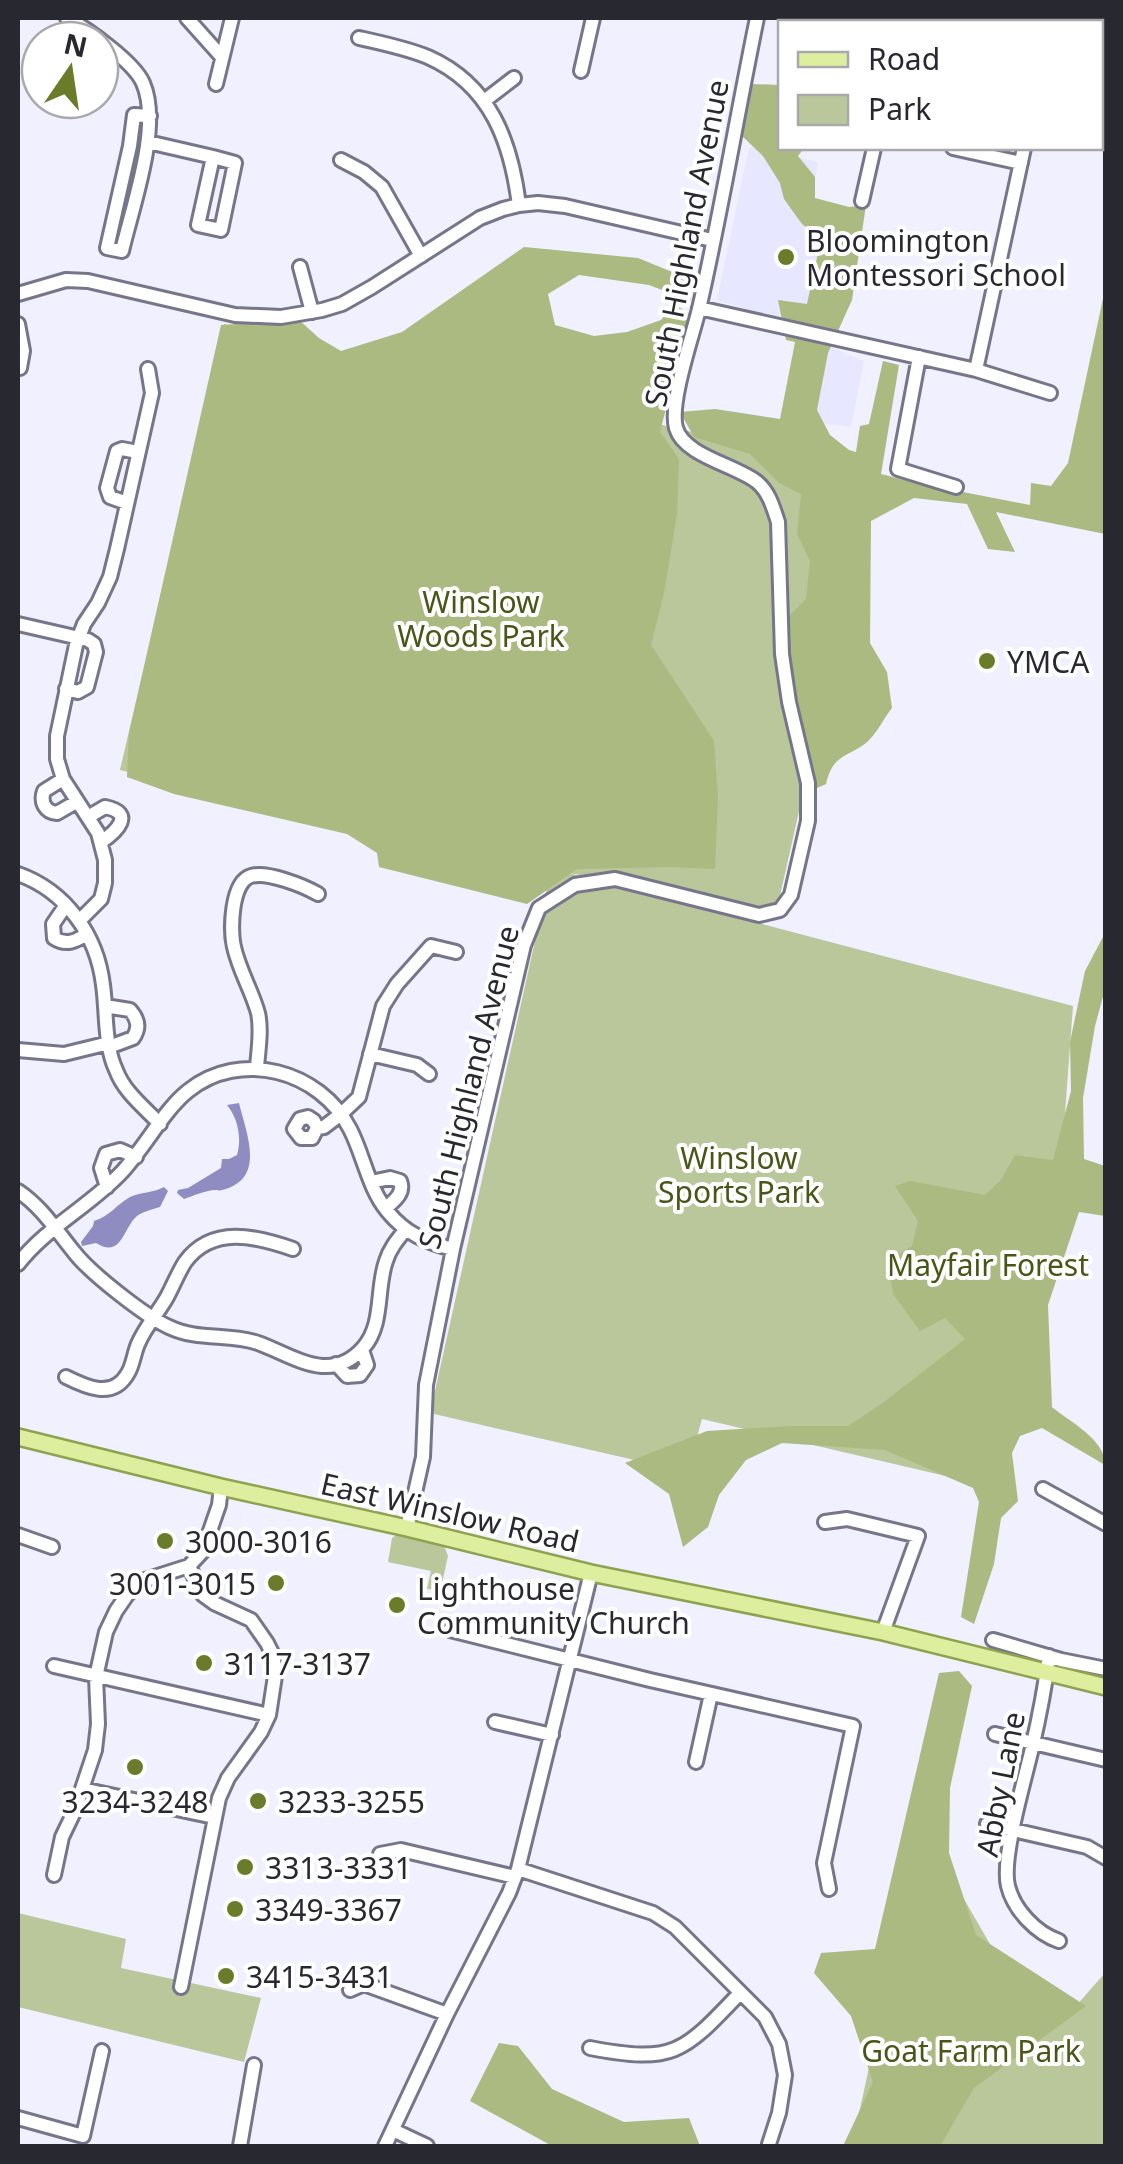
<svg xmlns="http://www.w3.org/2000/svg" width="1123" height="2164" font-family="'Noto Sans',sans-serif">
<rect width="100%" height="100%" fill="#f0f0fe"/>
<!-- built -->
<path fill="#e7e7ff" d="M749,147L818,162L811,203L835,210L830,347L864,361L851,427L818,423L813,399L820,331L717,300Z"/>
<!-- green -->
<path fill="#bac79a" d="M224,324L875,474L777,909L569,873L1073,1006L1058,1207L984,1485L702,1419L687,1472L434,1414L433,1400L551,869L120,770Z
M399,1533L443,1543L448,1556L441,1588L436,1590L427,1589L431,1571L388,1562L392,1538Z
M928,1795L946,1868L994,1951L1075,2007L1105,1973V2146H852Z
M18,1913L126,1939L121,1968L261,1998L244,2062L18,2007Z"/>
<!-- forest -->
<path fill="#aaba80" d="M752,84L780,85V148H804L798,156L815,177V198L849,207L866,205L852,300L828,353L817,410L830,435L849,450L856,452L860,426L869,424L883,361L899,365L881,474L912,482L1030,505L1031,483L1051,486L1068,463L1105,289V534L996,512L1015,552L988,549L967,504L914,498L871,521L870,643L887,672L892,708C884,718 876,735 866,743C846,758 833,754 826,784L817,788L791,693L786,619L806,599L810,561L797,534L801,494L779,483L750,454L694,437L680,412L715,409L780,419L795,342L786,340L778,300L807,304L821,239L802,224L784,199L780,183L763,156L741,135Z
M524,247L638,258L687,278L691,301L649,285L579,275L548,294L555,325L594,336L627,332L661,320L674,304L690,314L660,432L679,459L677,514L664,593L651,645L714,741L718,797L715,869L671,867L577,869L527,904L379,867L377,853L347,834L174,794L127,777L129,733L221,325L299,320L319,338L341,351L402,332Z
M1105,933V989L1095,1026L1083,1098L1084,1159L1105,1166V1216L1079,1212L1048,1305L1052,1407C1070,1422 1106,1440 1105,1465L1042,1428L1020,1436L1012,1453L1018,1501L1001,1518L994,1564L974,1624L961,1617L979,1502L973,1488L885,1450L782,1443L746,1460L719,1495L708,1527L683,1547L669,1494L625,1463L707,1431L790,1426H848L884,1402L965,1339L945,1318L920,1331L893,1294L888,1260L912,1246L918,1221L895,1186L910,1181L985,1195L1001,1180L1015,1155L1053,1160L1071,1091L1070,1042L1085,971Z
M959,1671L972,1686L950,1788L949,1853L976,1935L1086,2006L974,2088L940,2146H843L873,2082L851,2016L814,1973L821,1953L875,1949L939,1673Z
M499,2043L518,2046L552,2089L624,2122L689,2118L700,2146H552L470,2101Z"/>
<!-- water -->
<path fill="#8f8cc2" d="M239,1103C246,1133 267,1179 222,1190C219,1191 217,1190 214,1190C204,1191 193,1196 184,1199L177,1193L178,1190L188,1188L221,1168L222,1159H229L237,1155C242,1139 238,1118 227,1105Z
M164,1187L168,1191L160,1207C153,1209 142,1212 137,1216C123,1228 122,1259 96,1243L82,1246L81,1242L93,1226L94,1221C109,1217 117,1204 130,1197C140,1192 153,1193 164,1187Z"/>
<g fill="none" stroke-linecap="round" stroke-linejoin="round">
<!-- minor casing -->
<g stroke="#76768a" stroke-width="18">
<path id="minor" d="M67,18C87,29 134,62 143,83C162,126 132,207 122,251L107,248L130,146L134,115L150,116
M187,18L221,56
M902,22L904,18
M1055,22L1056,18
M359,38C382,43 406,48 428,57C491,85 511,142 519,205
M581,71L593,18
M216,84L232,18
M484,101L514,78
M148,142L213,157
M953,148L1021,163
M213,157L235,163L221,230L198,225Z
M341,160L364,172L382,187L421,256
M862,201L874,148
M300,267L312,312
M18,294L66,280L88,281L235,315L281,317L322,310L342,304L372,287L480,218L503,209L519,205L538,203L565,206L712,240
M699,308L976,370L1050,393
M18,324L23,351L20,368
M919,357L898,469L956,487
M976,370L1024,148
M127,503L110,497L107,488L117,451L122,449L138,452
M18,624L88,640L94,644L96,652L87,687L78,692L66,689
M63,779L44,791C40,802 45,812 57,813L76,802
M88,817L105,807C136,813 116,832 101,842
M18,874C66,891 97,935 103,985C107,1013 104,1044 116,1070C124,1092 144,1107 160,1124
M66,905L53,924L54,938C66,946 76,941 87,934
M80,920L101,899L105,883V860L98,833L63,779L57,759V736L76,645L84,624L98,603L110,577L117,549L152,393L148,369
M105,1006L130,1010C138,1019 140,1028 133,1038L109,1047
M18,1050L64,1054L109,1043
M370,1054L417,1065L429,1074
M257,1068C258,1051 262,1031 258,1013C252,991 239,970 234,947C230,930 231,882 251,876C267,871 304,886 318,894
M317,1128L314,1121L308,1117L300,1119L294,1129L301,1138H312L317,1128L324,1127L341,1114L359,1097L383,1006L397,984L431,946L456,952
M371,1182L390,1178L400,1181C405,1193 394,1201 386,1208
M107,1187L101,1168L106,1154L120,1150L136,1157
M18,1191C42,1207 56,1230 74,1252C90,1273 145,1316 169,1327C198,1341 229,1333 258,1343C294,1356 330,1385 363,1348C384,1325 376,1289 386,1261C390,1248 398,1239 406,1229
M18,1264C46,1228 88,1207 120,1174C144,1149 163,1111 188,1091C240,1049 320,1070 350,1129C364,1156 368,1188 388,1212C405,1233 427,1243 453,1249
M336,1364L347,1376L360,1375L367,1365L362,1350
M66,1377C86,1387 113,1400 128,1373C133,1365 134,1353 138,1344C145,1327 158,1313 167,1297C173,1286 178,1273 185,1262C212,1225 256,1236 293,1249
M1043,1489L1106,1524
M825,1522L847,1519L918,1536L883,1632
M407,1528L423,1457L426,1385L453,1249L524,945L539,908L575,885L615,879L759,915L780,910L791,895L808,821V783L789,702L782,654L778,522C773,507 769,492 757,482C736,465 684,456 676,428C669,403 692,338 699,309C721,213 737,115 757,18
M18,1535L52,1547
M450,1630L650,1680L853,1726L824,1863L829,1889
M993,1640L1061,1660L1106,1669
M1049,1656C1045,1687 1039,1718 1032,1748C1025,1779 1001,1858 1008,1886C1014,1910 1036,1933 1059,1941
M54,1666L269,1715
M495,1722L552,1735
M995,1734L1106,1760
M696,1762L711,1694
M82,1789L214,1817
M987,1824L1087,1847L1106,1858
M380,1854L401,1850L515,1877
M518,1869L653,1913L675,1927L765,2017L779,2044L785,2075L779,2113L769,2144
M54,1875L62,1837L75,1810L95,1750L98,1724L96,1677L106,1632L116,1611L127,1595L142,1581L189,1566L203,1551L219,1505L221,1487
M181,1987L219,1798L228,1778L261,1732L269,1715L275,1676L274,1657L267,1643L251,1620L214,1603L203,1595L189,1566
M350,1990L364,1984L447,2014
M590,2048C674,2064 683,2053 740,1993
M18,2118L83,2136L102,2051
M393,2130L427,2146
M240,2146L254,2065
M385,2146L447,2014L509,1893L518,1869L591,1573"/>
</g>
<!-- major casing -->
<g stroke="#8fa24f" stroke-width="20">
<path id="major" d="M18,1437L221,1487L407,1528L591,1573L883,1632L1106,1687"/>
</g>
<!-- minor -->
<use href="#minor" stroke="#fff" stroke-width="12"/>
<!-- major -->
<use href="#major" stroke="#ddef9f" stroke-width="15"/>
</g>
<!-- markers -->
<g fill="#6a7b2a" stroke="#fff" stroke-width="4">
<circle cx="786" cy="257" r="10"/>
<circle cx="987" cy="661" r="10"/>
<circle cx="165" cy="1541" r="10"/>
<circle cx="276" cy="1583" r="10"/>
<circle cx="397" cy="1605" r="10"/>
<circle cx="204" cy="1663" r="10"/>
<circle cx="135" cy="1767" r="10"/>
<circle cx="258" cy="1801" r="10"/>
<circle cx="245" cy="1867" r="10"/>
<circle cx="235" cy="1909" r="10"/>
<circle cx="226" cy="1976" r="10"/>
</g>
<g text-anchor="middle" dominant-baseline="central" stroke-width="8" stroke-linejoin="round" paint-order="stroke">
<!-- poi labels -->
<g font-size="30" fill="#282830" stroke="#fff" text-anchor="start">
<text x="806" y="240">Bloomington<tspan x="806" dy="34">Montessori School</tspan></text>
<text x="1007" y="661">YMCA</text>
<text x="185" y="1541">3000-3016</text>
<text x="256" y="1583" text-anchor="end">3001-3015</text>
<text x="417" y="1588">Lighthouse<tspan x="417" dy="34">Community Church</tspan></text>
<text x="224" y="1663">3117-3137</text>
<text x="135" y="1801" text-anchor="middle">3234-3248</text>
<text x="278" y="1801">3233-3255</text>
<text x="265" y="1867">3313-3331</text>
<text x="255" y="1909">3349-3367</text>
<text x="246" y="1976">3415-3431</text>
</g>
<!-- street labels -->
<g font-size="30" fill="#282830" stroke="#fff">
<text transform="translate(686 243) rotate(-79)">South Highland Avenue</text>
<text transform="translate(468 1087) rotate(-76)">South Highland Avenue</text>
<text transform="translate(450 1512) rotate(13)">East Winslow Road</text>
<text transform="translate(1000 1784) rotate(-79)">Abby Lane</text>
</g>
<!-- park labels -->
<g font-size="30" fill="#495617" stroke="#fff">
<text x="481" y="601">Winslow<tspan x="481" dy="34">Woods Park</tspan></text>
<text x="739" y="1157">Winslow<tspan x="739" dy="34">Sports Park</tspan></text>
<text x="988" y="1264">Mayfair Forest</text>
<text x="971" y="2050">Goat Farm Park</text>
</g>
</g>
<!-- border -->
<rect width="1123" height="2164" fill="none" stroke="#282830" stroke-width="40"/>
<!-- legend -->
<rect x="778" y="20" width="325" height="130" fill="#ffffff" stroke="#a9a9ac" stroke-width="2.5"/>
<rect x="798" y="52" width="50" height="15" fill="#ddef9f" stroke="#a9a9ac" stroke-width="2.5"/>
<text x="868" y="70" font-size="30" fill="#282830">Road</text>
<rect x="798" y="95" width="50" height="30" fill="#bac79a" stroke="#a9a9ac" stroke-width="2.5"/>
<text x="868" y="120" font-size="30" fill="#282830">Park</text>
<!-- north arrow -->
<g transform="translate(70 70) rotate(13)"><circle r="48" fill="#ffffff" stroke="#a9a9ac" stroke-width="2.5"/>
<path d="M0-8L18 38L0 25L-18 38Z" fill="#6a7b2a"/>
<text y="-15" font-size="28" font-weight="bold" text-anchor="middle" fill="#282830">N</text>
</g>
</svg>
